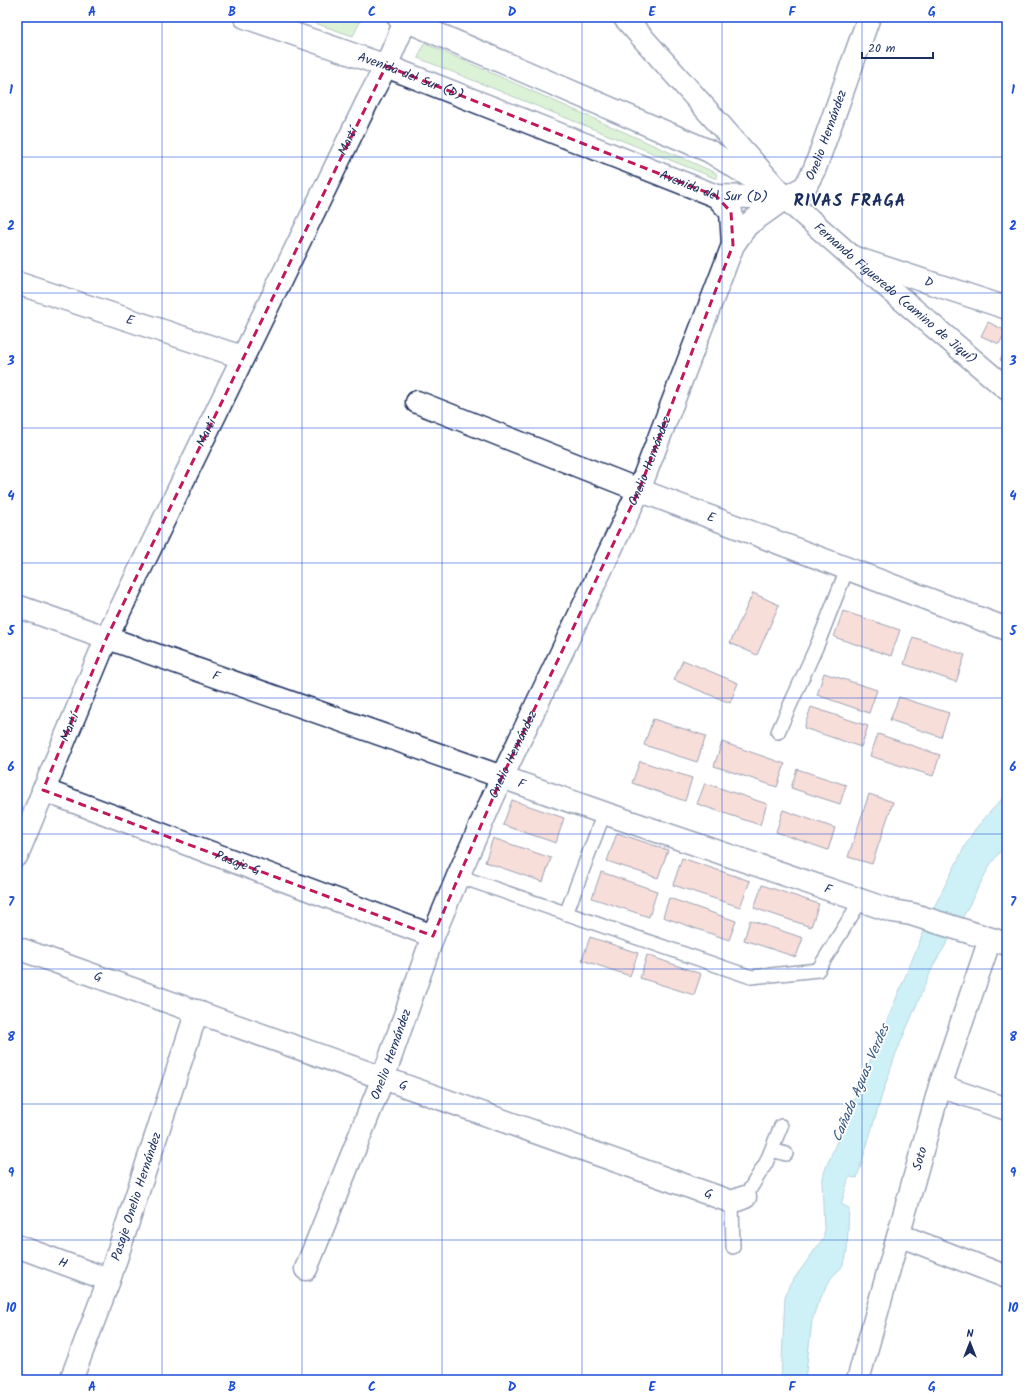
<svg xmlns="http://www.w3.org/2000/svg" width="1024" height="1397" font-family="Kalam,sans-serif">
<rect width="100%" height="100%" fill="#fff"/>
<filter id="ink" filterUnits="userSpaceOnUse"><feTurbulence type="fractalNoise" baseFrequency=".025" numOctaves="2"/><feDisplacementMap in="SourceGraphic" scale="8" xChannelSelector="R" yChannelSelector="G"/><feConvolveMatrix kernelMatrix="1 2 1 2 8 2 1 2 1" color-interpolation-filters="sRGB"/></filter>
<g filter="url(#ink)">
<!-- green -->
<path fill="#b0e3a4" stroke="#668981" d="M297,17H347L360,22L353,36Z
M424,43L716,173L717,179L418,58Z"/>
<!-- water -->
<path fill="#90e0eb" stroke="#6199b3" d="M1007,793V836L1004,846L990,865L964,915L934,964L896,1053L882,1095L857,1178L849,1177L841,1204L849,1208L847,1251L845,1260L841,1268L831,1278L817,1305L812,1321L805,1380H781L785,1297L789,1286L824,1237V1228L822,1182L825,1170L934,907L967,842L976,828Z"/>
<!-- building -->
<path fill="#f0b5ab" stroke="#1b2f5e" d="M988,322L1006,331L999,344L981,336Z
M1007,347V363L1000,360Z
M753,593L779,605L757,655L730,643Z
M843,611L900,630L891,656L834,637Z
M913,637L965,655L956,682L904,664Z
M683,660L738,683L730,703L674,680Z
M824,673L877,690L869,713L817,695Z
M899,697L949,713L941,737L890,720Z
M811,707L868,726L861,747L804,728Z
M653,719L706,736L697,762L644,745Z
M878,734L940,755L933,776L870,756Z
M722,742L785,764L777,787L714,766Z
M640,761L692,778L685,801L632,783Z
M797,769L846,785L840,804L791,788Z
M705,783L767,804L760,825L697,804Z
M869,794L893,802L872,864L848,857Z
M512,800L564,818L556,843L503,825Z
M783,810L835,828L828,850L776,832Z
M617,833L668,850L658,878L607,861Z
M493,838L551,858L543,882L485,862Z
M682,858L750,881L740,907L673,885Z
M601,872L657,891L649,917L592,898Z
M762,885L819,904L811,927L754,908Z
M669,898L736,921L729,940L663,917Z
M750,920L803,938L796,957L744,940Z
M590,937L638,953L630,976L582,960Z
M647,955L701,974L694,995L640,978Z"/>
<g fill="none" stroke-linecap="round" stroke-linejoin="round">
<!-- service casing -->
<g stroke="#1b2f5e" stroke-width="16">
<path id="service" d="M778,732L818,643L847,569
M458,876L751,977L818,970L861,900
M566,914L604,813
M772,1150L786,1154
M745,1197L766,1163L781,1126
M732,1202L733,1247"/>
</g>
<!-- minor casing -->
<g stroke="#1b2f5e" stroke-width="25">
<g id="minor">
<path d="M716,196L731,212L733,245"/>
<path id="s1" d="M852,257L1007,308"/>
<path id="s2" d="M17,283L242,357"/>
<path id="s3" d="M417,402L639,490L1007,629"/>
<path id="s4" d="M17,606L604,813L892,911L911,914L1007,944"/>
<path id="s5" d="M43,790L433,936"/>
<path id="s6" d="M17,855L107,637L368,100L386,66L407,17"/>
<path id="s7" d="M17,948L732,1202L745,1197"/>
<path d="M940,1086L1007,1109"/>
<path d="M899,1235L1007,1277"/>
<path id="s8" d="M17,1246L109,1280"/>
<path id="s9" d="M306,1269L383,1078L433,936L458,876L502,777L639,490L733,245L747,225L785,198"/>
<path id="s10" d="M71,1380L109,1280L197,1011"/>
<path id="s11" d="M858,1380L940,1086L990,939"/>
</g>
</g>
<!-- tertiary casing -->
<g stroke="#1b2f5e" stroke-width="25">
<g id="tertiary">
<path id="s12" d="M245,17L386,66L716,196L785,198"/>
<path d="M398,17L709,151L762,184"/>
<path id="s13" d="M624,17L785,198L852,257L1007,389"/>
<path id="s14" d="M785,198L805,187L815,168L869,17"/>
</g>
</g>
<!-- service -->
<use href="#service" stroke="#fff" stroke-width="13"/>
<!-- minor -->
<use href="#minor" stroke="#fff" stroke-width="22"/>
<!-- tertiary -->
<use href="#tertiary" stroke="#fff" stroke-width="22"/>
</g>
</g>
<!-- marked area -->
<path d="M0 0H1024V1397H0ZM386,66L716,196L731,212L733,245L639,490L502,777L433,936L43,790L107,637Z" fill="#fff" fill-opacity=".55" fill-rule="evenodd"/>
<path fill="none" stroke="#c2185b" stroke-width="3" stroke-dasharray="8 5" stroke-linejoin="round" d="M386,66L716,196L731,212L733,245L639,490L502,777L433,936L43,790L107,637Z"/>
<!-- grid -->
<path fill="none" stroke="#1d4ed8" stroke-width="1" stroke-opacity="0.55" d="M162,17V1380M302,17V1380M442,17V1380M582,17V1380M722,17V1380M862,17V1380M17,157H1007M17,293H1007M17,428H1007M17,563H1007M17,698H1007M17,834H1007M17,969H1007M17,1104H1007M17,1240H1007"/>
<g text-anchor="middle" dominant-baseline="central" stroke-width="3.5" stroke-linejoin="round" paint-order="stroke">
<!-- street labels -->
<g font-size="13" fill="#1b2f5e" stroke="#fff">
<text stroke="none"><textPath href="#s12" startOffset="176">Avenida del Sur (D)</textPath></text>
<text stroke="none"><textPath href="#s14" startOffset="79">Onelio Hernández</textPath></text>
<text stroke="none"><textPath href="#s6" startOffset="787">Martí</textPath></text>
<text stroke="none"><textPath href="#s12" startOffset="500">Avenida del Sur (D)</textPath></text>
<text stroke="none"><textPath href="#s1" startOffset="81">D</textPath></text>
<text stroke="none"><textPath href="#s13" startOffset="388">Fernando Figueredo (camino de Jiquí)</textPath></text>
<text stroke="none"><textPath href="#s2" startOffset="119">E</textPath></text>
<text stroke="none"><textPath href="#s6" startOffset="463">Martí</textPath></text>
<text stroke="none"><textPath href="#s9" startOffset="879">Onelio Hernández</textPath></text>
<text stroke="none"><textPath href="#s3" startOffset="316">E</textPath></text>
<text stroke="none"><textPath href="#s4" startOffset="211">F</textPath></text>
<text stroke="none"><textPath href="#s6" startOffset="138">Martí</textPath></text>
<text stroke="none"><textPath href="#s9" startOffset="555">Onelio Hernández</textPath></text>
<text stroke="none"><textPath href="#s4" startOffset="535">F</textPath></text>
<text stroke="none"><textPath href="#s5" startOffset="208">Pasaje G</textPath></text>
<text stroke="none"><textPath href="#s4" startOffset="859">F</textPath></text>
<text stroke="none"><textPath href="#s7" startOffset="86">G</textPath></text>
<text stroke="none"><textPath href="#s9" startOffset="231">Onelio Hernández</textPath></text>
<text stroke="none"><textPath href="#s7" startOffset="410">G</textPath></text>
<text stroke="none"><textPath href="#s11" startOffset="230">Soto</textPath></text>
<text stroke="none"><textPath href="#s7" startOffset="734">G</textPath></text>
<text stroke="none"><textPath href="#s10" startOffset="195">Pasaje Onelio Hernández</textPath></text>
<text stroke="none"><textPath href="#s8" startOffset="49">H</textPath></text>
</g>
<!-- water labels -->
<g font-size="14" font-style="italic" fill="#385b81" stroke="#fff">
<text transform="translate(861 1083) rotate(-67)">Cañada Aguas Verdes</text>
</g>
<!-- district labels -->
<g font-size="17" font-weight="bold" letter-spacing="1" fill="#1b2f5e" stroke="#fff">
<text x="850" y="201">RIVAS FRAGA</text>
</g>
</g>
<!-- margin -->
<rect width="1024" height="1397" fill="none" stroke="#fff" stroke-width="44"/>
<!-- north arrow -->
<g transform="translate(970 1343)" stroke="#ffffff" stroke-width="3" paint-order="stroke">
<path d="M0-3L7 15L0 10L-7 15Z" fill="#1b2f5e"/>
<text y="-6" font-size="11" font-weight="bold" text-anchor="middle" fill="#1b2f5e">N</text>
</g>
<!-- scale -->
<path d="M862 52v6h71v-6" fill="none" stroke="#1b2f5e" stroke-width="2"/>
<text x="868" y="52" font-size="12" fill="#1b2f5e" stroke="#ffffff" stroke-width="3" paint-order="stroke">20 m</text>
<rect x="22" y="22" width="980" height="1353" fill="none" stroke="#1d4ed8" stroke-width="1.5"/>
<g font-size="13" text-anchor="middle" font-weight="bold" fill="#1d4ed8">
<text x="92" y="16">A</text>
<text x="232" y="16">B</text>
<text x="372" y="16">C</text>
<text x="512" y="16">D</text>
<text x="652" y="16">E</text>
<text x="792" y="16">F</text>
<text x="932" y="16">G</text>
<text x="11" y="94">1</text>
<text x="1013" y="94">1</text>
<text x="11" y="230">2</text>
<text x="1013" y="230">2</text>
<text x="11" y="365">3</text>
<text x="1013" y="365">3</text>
<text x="11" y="500">4</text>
<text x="1013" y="500">4</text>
<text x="11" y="635">5</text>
<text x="1013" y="635">5</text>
<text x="11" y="771">6</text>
<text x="1013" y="771">6</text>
<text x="11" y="906">7</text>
<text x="1013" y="906">7</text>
<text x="11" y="1041">8</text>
<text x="1013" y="1041">8</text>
<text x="11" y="1177">9</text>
<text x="1013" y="1177">9</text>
<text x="11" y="1312">10</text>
<text x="1013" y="1312">10</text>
<text x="92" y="1391">A</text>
<text x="232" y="1391">B</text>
<text x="372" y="1391">C</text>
<text x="512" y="1391">D</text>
<text x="652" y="1391">E</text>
<text x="792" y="1391">F</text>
<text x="932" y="1391">G</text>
</g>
</svg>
